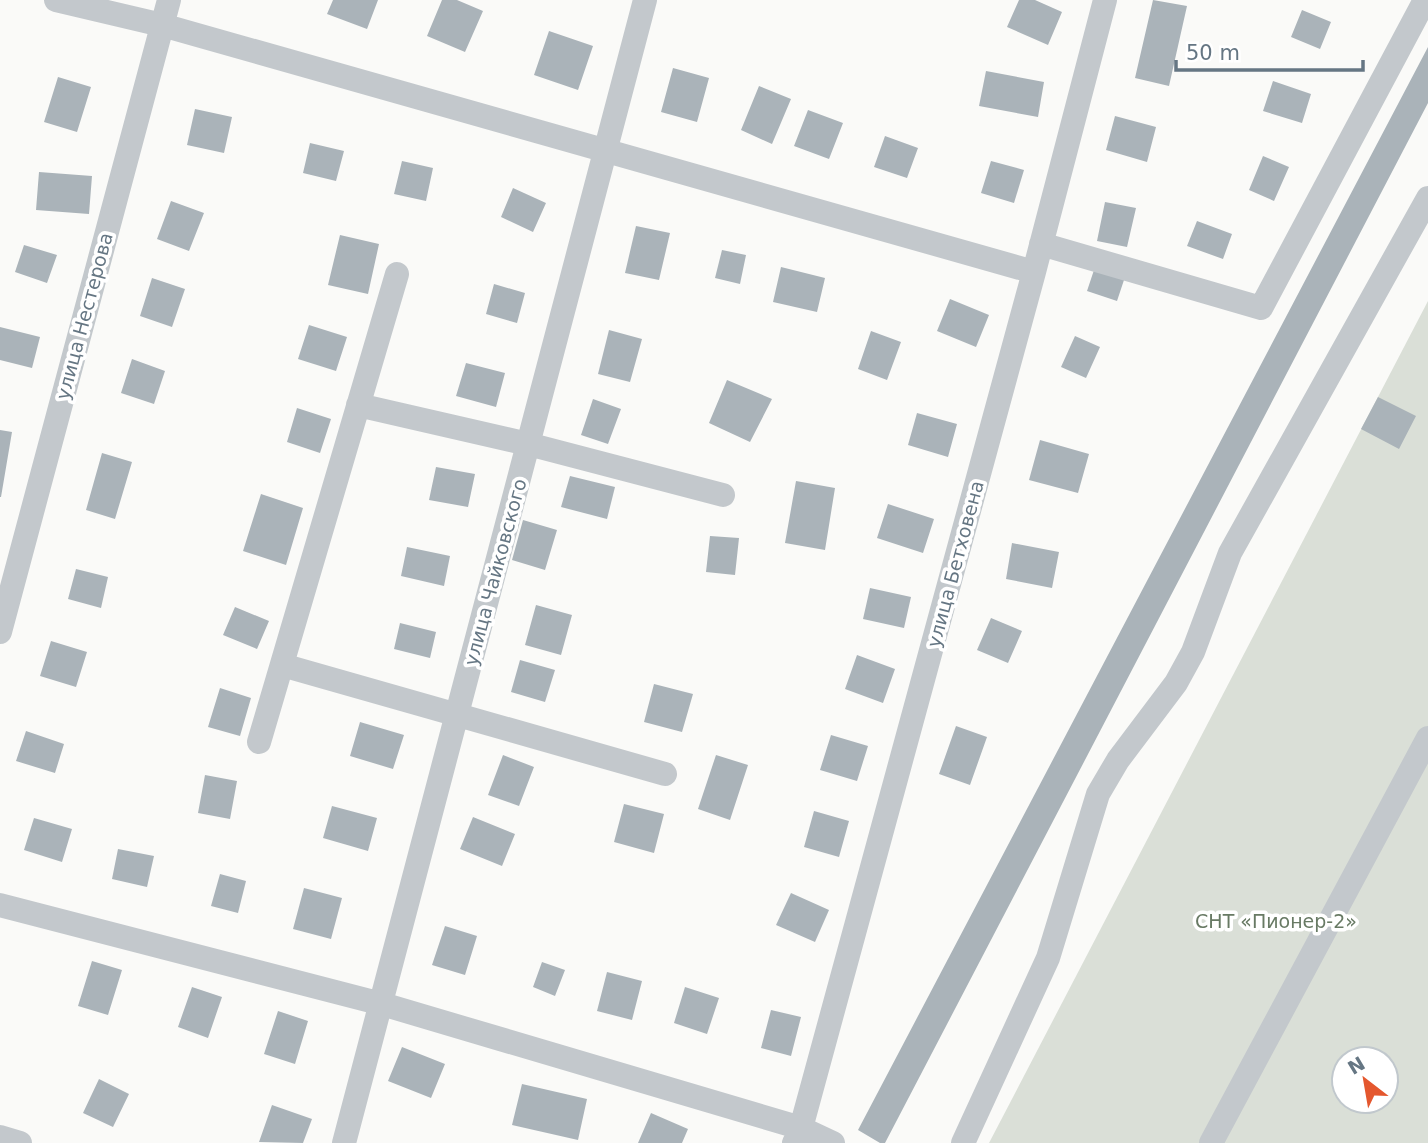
<svg xmlns="http://www.w3.org/2000/svg" width="1428" height="1143" font-family="'DejaVu Sans',sans-serif">
<rect width="100%" height="100%" fill="#fafaf8"/>
<!-- green -->
<path fill="#dadfd7" fill-rule="evenodd" d="M1428,301V1143H989ZM1344,1059H1386V1101H1344Z"/>
<!-- building -->
<path fill="#aab3b9" d="M333,0H378L367,29L327,14Z
M442,0H457L483,11L465,52L427,36Z
M1019,0H1035L1062,12L1048,45L1007,27Z
M1153,0L1187,6L1169,86L1135,78Z
M1302,10L1331,22L1320,49L1291,37Z
M549,31L593,46L578,90L534,75Z
M1428,47V103L885,1143H880L858,1130Z
M673,68L709,78L697,122L661,112Z
M986,71L1044,82L1038,117L979,106Z
M58,77L91,87L77,132L44,122Z
M1273,81L1311,94L1302,123L1263,111Z
M759,86L791,99L772,144L741,130Z
M195,109L232,117L224,153L187,145Z
M808,110L843,123L829,159L794,146Z
M1115,116L1156,127L1147,162L1106,150Z
M885,136L918,148L907,178L874,167Z
M310,143L344,151L336,181L303,173Z
M1263,156L1289,167L1274,201L1249,190Z
M402,161L433,168L426,201L394,194Z
M991,161L1024,170L1014,203L981,193Z
M39,172L92,176L89,214L36,210Z
M513,188L546,203L533,232L501,217Z
M171,201L204,213L189,251L157,239Z
M1105,202L1136,208L1127,247L1097,241Z
M1197,221L1232,234L1223,259L1187,246Z
M636,226L670,233L659,280L625,273Z
M340,235L379,244L368,294L328,285Z
M24,245L57,255L47,283L15,272Z
M722,250L746,255L740,284L715,278Z
M781,267L825,278L817,312L773,302Z
M1095,267L1125,277L1117,301L1087,291Z
M152,278L185,289L172,327L140,316Z
M494,284L525,293L517,323L486,314Z
M950,299L989,315L976,347L937,331Z
M309,325L347,337L336,371L298,359Z
M0,327L40,337L32,368L0,360Z
M609,330L642,339L630,382L598,374Z
M871,331L901,342L887,380L858,369Z
M1075,336L1100,347L1086,378L1061,367Z
M132,359L165,371L154,404L121,393Z
M466,363L505,373L496,407L456,396Z
M727,380L772,399L750,442L709,423Z
M1378,397L1416,416L1399,449L1361,429Z
M593,399L621,409L608,444L581,435Z
M297,408L331,419L320,453L287,442Z
M917,413L957,424L948,457L908,445Z
M0,430L12,432L1,497H0Z
M1040,440L1089,454L1078,493L1029,480Z
M102,453L132,462L115,519L86,510Z
M436,467L475,474L468,507L429,500Z
M570,476L615,487L607,519L561,507Z
M796,481L835,488L825,550L785,543Z
M261,494L303,508L286,565L243,551Z
M888,504L934,519L923,553L877,538Z
M523,520L557,530L545,570L512,560Z
M710,536L739,538L735,575L706,572Z
M1012,543L1059,552L1052,588L1006,579Z
M407,547L450,556L444,586L401,576Z
M76,569L108,577L101,608L68,599Z
M870,588L911,597L904,628L863,619Z
M536,605L572,615L561,655L525,645Z
M235,607L269,621L257,649L223,635Z
M991,618L1022,631L1008,663L977,650Z
M400,623L436,632L430,658L394,649Z
M51,641L87,652L76,687L40,676Z
M857,655L895,669L883,703L845,689Z
M520,660L555,670L545,702L511,692Z
M654,684L693,694L682,732L644,722Z
M220,688L251,698L240,736L208,727Z
M360,722L404,735L393,769L350,756Z
M956,726L987,737L970,785L939,774Z
M26,731L64,744L55,773L16,761Z
M831,735L868,746L857,781L820,770Z
M503,755L534,767L519,806L488,795Z
M716,755L748,765L730,820L698,809Z
M205,775L237,781L230,819L198,813Z
M624,804L664,814L654,853L614,842Z
M332,806L377,818L368,851L323,838Z
M814,811L849,821L839,857L804,847Z
M473,817L515,834L502,866L460,849Z
M34,818L72,829L62,862L24,850Z
M118,849L154,856L147,887L112,879Z
M220,874L246,881L238,913L211,906Z
M304,888L342,898L331,939L293,929Z
M791,893L829,910L815,942L776,925Z
M445,926L477,936L465,975L432,965Z
M92,961L122,970L108,1015L78,1006Z
M542,962L565,970L555,996L533,987Z
M607,972L642,981L632,1020L597,1011Z
M192,987L222,997L208,1038L178,1027Z
M685,987L719,998L707,1034L674,1023Z
M771,1010L801,1017L791,1056L761,1048Z
M278,1011L308,1021L295,1064L264,1054Z
M402,1047L445,1064L431,1098L388,1081Z
M99,1079L129,1094L113,1127L83,1113Z
M522,1084L587,1099L578,1140L512,1125Z
M272,1105L312,1119L303,1143L259,1142Z
M651,1113L688,1129L682,1143H638Z"/>
<g fill="none" stroke-linecap="round" stroke-linejoin="round">
<!-- minor -->
<path stroke="#c3c8cc" stroke-width="24" d="M56,0L162,25L1034,272
M1041,244L1261,308L1425,0
M358,405L528,444L723,495
M0,632L169,0
M282,665L665,774
M259,742L397,274
M0,905L382,1004L801,1128L833,1143
M0,1137L20,1143
M344,1143L645,0
M794,1143L801,1128L1034,272L1105,0
M963,1143L1048,958L1098,794L1118,760L1176,683L1193,652L1230,553L1428,198
M1211,1143L1428,738"/>
</g>
<g text-anchor="middle" dominant-baseline="central" stroke-width="7" stroke-linejoin="round" paint-order="stroke">
<!-- street labels -->
<g font-size="19" fill="#657683" stroke="#fff">
<text transform="translate(84 316) rotate(-75)">улица Нестерова</text>
<text transform="translate(955 564) rotate(-75)">улица Бетховена</text>
<text transform="translate(495 572) rotate(-75)">улица Чайковского</text>
</g>
<!-- park labels -->
<g font-size="19" fill="#687a64" stroke="#fff">
<text x="1276" y="921">СНТ «Пионер-2»</text>
</g>
</g>
<!-- north arrow -->
<g transform="translate(1365 1080) rotate(329)"><circle r="33" fill="#ffffff" stroke="#c1c8cd" stroke-width="2"/>
<path d="M0-5L12 26L0 18L-12 26Z" fill="#e4572e"/>
<text y="-10" font-size="19" font-weight="bold" text-anchor="middle" fill="#657683">N</text>
</g>
<!-- scale -->
<path d="M1176 60v10h187v-10" fill="none" stroke="#657683" stroke-width="3.5"/>
<text x="1186" y="60" font-size="21" fill="#657683" stroke="#ffffff" stroke-width="5" paint-order="stroke">50 m</text>
</svg>
